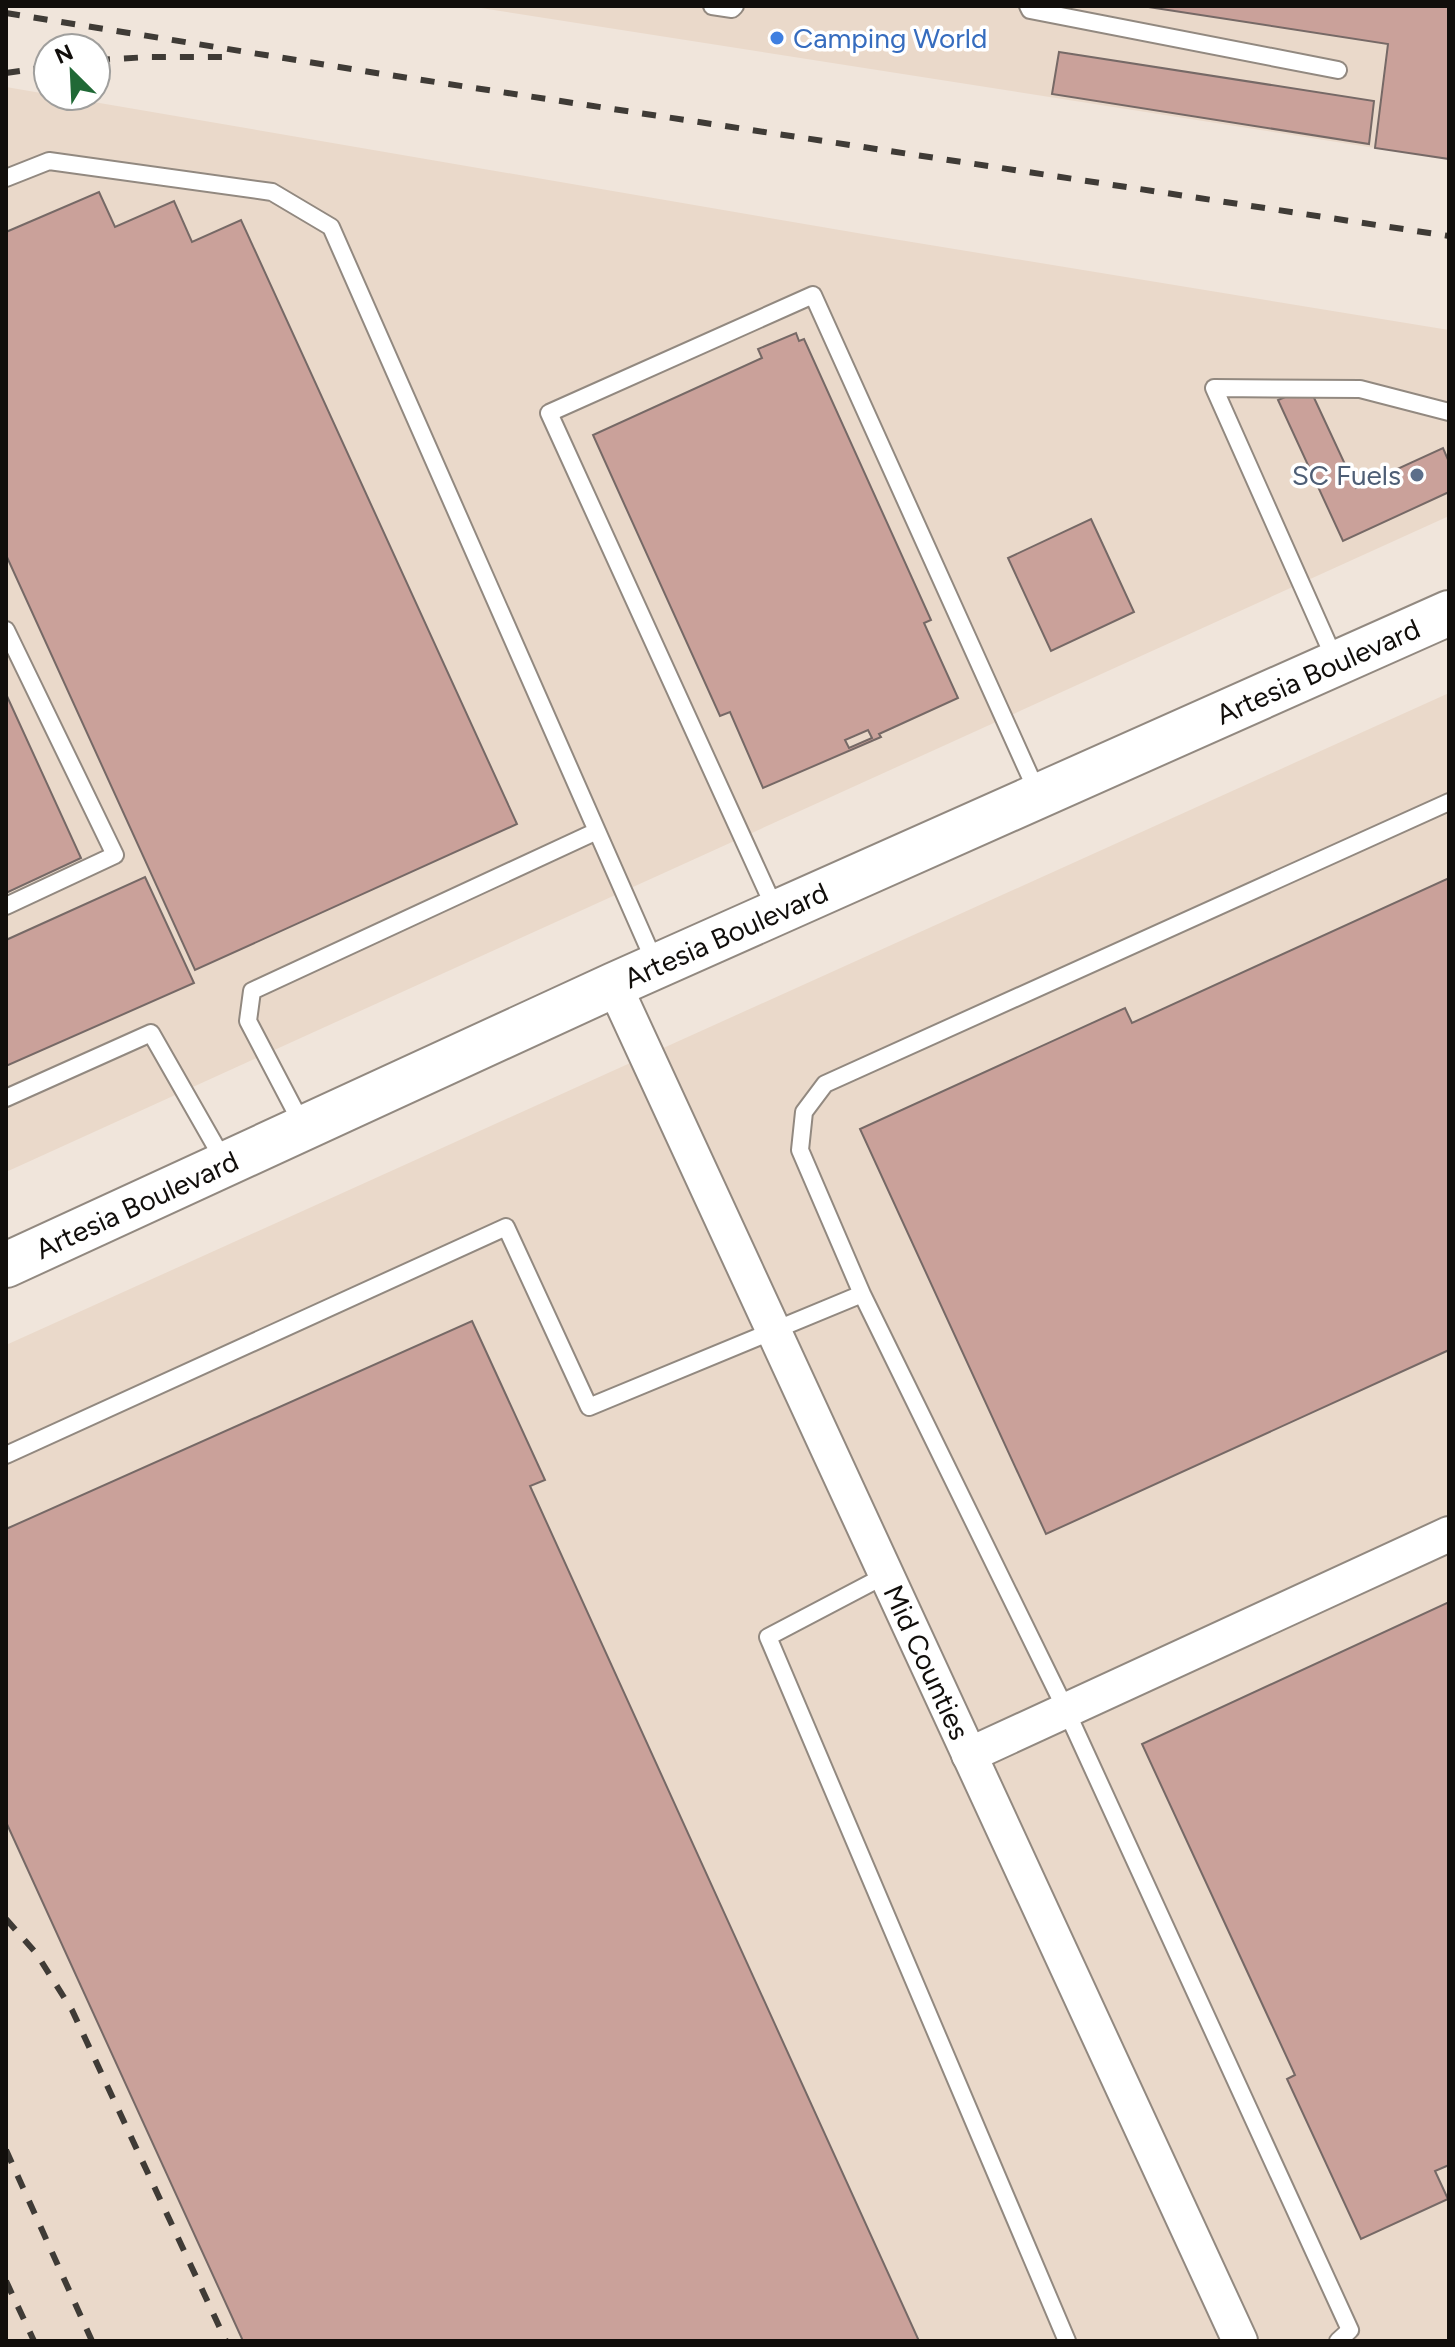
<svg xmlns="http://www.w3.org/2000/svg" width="1455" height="2347" font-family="Figtree,sans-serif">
<rect width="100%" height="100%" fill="#f0e5db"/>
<!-- built -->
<path fill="#ead9ca" d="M468,6H1449V159L1375,148Z
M6,87L869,235L1449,330V516L6,1172Z
M1449,693V2341H6V1345Z"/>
<!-- building -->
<path fill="#caa19a" stroke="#766966" stroke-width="2" fill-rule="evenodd" d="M1142,6H1449V159L1375,148L1388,44Z
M1059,52L1374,101L1369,144L1052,94Z
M99,192L115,227L174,201L192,242L241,220L517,824L195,970L6,555V232Z
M796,333L799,341L804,339L931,620L924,623L958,698L879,734L881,737L763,788L730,712L720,716L593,435L762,358L758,349ZM868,730L872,738L849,748L845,740Z
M1309,387L1356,488L1443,448L1449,462V492L1343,541L1278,400Z
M1091,519L1134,612L1051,651L1008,558Z
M6,694L81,858L6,893Z
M145,877L194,983L6,1066V940Z
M1449,878V1350L1046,1534L860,1129L1125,1008L1132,1023Z
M472,1321L545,1480L530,1486L919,2341H243L6,1822V1529Z
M1449,1602V2165L1435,2171L1448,2199L1361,2239L1287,2079L1295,2075L1142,1744Z"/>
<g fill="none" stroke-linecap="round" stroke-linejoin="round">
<!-- service casing -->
<g stroke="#928980" stroke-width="20">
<path id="service" d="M712,6L732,9L735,6
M1028,6L1030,10L1338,70
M6,178L49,161L272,192L331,227L656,965
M6,630L115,855L6,906
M1336,662L1214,388L1360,389L1449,412
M776,911L549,413L813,295L1039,796
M6,1098L151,1033L224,1161
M303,1126L248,1021L252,991L597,831
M862,1294L1066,1710L1350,2330L1338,2341
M6,1455L506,1227L589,1407L862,1294L800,1150L804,1112L825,1084L1449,802
M886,1575L768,1637L1067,2341"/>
</g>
<!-- minor casing -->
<g stroke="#928980" stroke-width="38">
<g id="minor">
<path id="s1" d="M614,985L1240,2341"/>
<path d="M969,1755L1449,1534"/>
</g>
</g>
<!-- secondary casing -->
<g stroke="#928980" stroke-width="48">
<g id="secondary">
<path id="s2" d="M6,1265L614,985L1449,613"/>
</g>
</g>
<!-- service -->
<use href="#service" stroke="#fff" stroke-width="16"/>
<!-- minor -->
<use href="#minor" stroke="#fff" stroke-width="34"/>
<!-- secondary -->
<use href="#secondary" stroke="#fff" stroke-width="44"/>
<!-- rail -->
<path stroke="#3f3b36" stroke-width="6" stroke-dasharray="14 14" stroke-linecap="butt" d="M6,13L376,73L1449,236
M96,60L149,57H225
M6,73L48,67
M6,1919L36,1953L72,2010L226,2341
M6,2150L92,2341
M6,2281L34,2341"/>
</g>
<!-- markers -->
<circle fill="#3f7fe0" stroke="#fff" stroke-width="3" cx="777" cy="38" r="8"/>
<circle fill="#5c6f8a" stroke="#fff" stroke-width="3" cx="1417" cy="475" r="8"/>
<g text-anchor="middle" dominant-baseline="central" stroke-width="7" stroke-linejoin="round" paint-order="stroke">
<!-- shop labels -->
<g font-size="28" fill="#366cbe" stroke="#fff" text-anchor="start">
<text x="793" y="38">Camping World</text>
</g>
<!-- service labels -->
<g font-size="28" fill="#4e5e75" stroke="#fff" text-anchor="end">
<text x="1401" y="475">SC Fuels</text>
</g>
<!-- street labels -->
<g font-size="28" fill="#110e0b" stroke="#fff">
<text stroke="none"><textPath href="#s2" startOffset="1440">Artesia Boulevard</textPath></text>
<text stroke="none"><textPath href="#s2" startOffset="792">Artesia Boulevard</textPath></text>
<text stroke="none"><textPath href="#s2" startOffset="144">Artesia Boulevard</textPath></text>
<text stroke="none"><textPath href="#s1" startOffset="746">Mid Counties</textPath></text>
</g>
</g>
<!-- border -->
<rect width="1455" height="2347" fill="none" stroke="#110e0b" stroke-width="16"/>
<!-- north arrow -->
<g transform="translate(72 72) rotate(336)"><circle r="38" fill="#ffffff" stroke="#a09f9d" stroke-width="2"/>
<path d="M0-6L14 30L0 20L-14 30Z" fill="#206936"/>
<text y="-12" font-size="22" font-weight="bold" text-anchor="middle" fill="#110e0b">N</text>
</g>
</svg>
